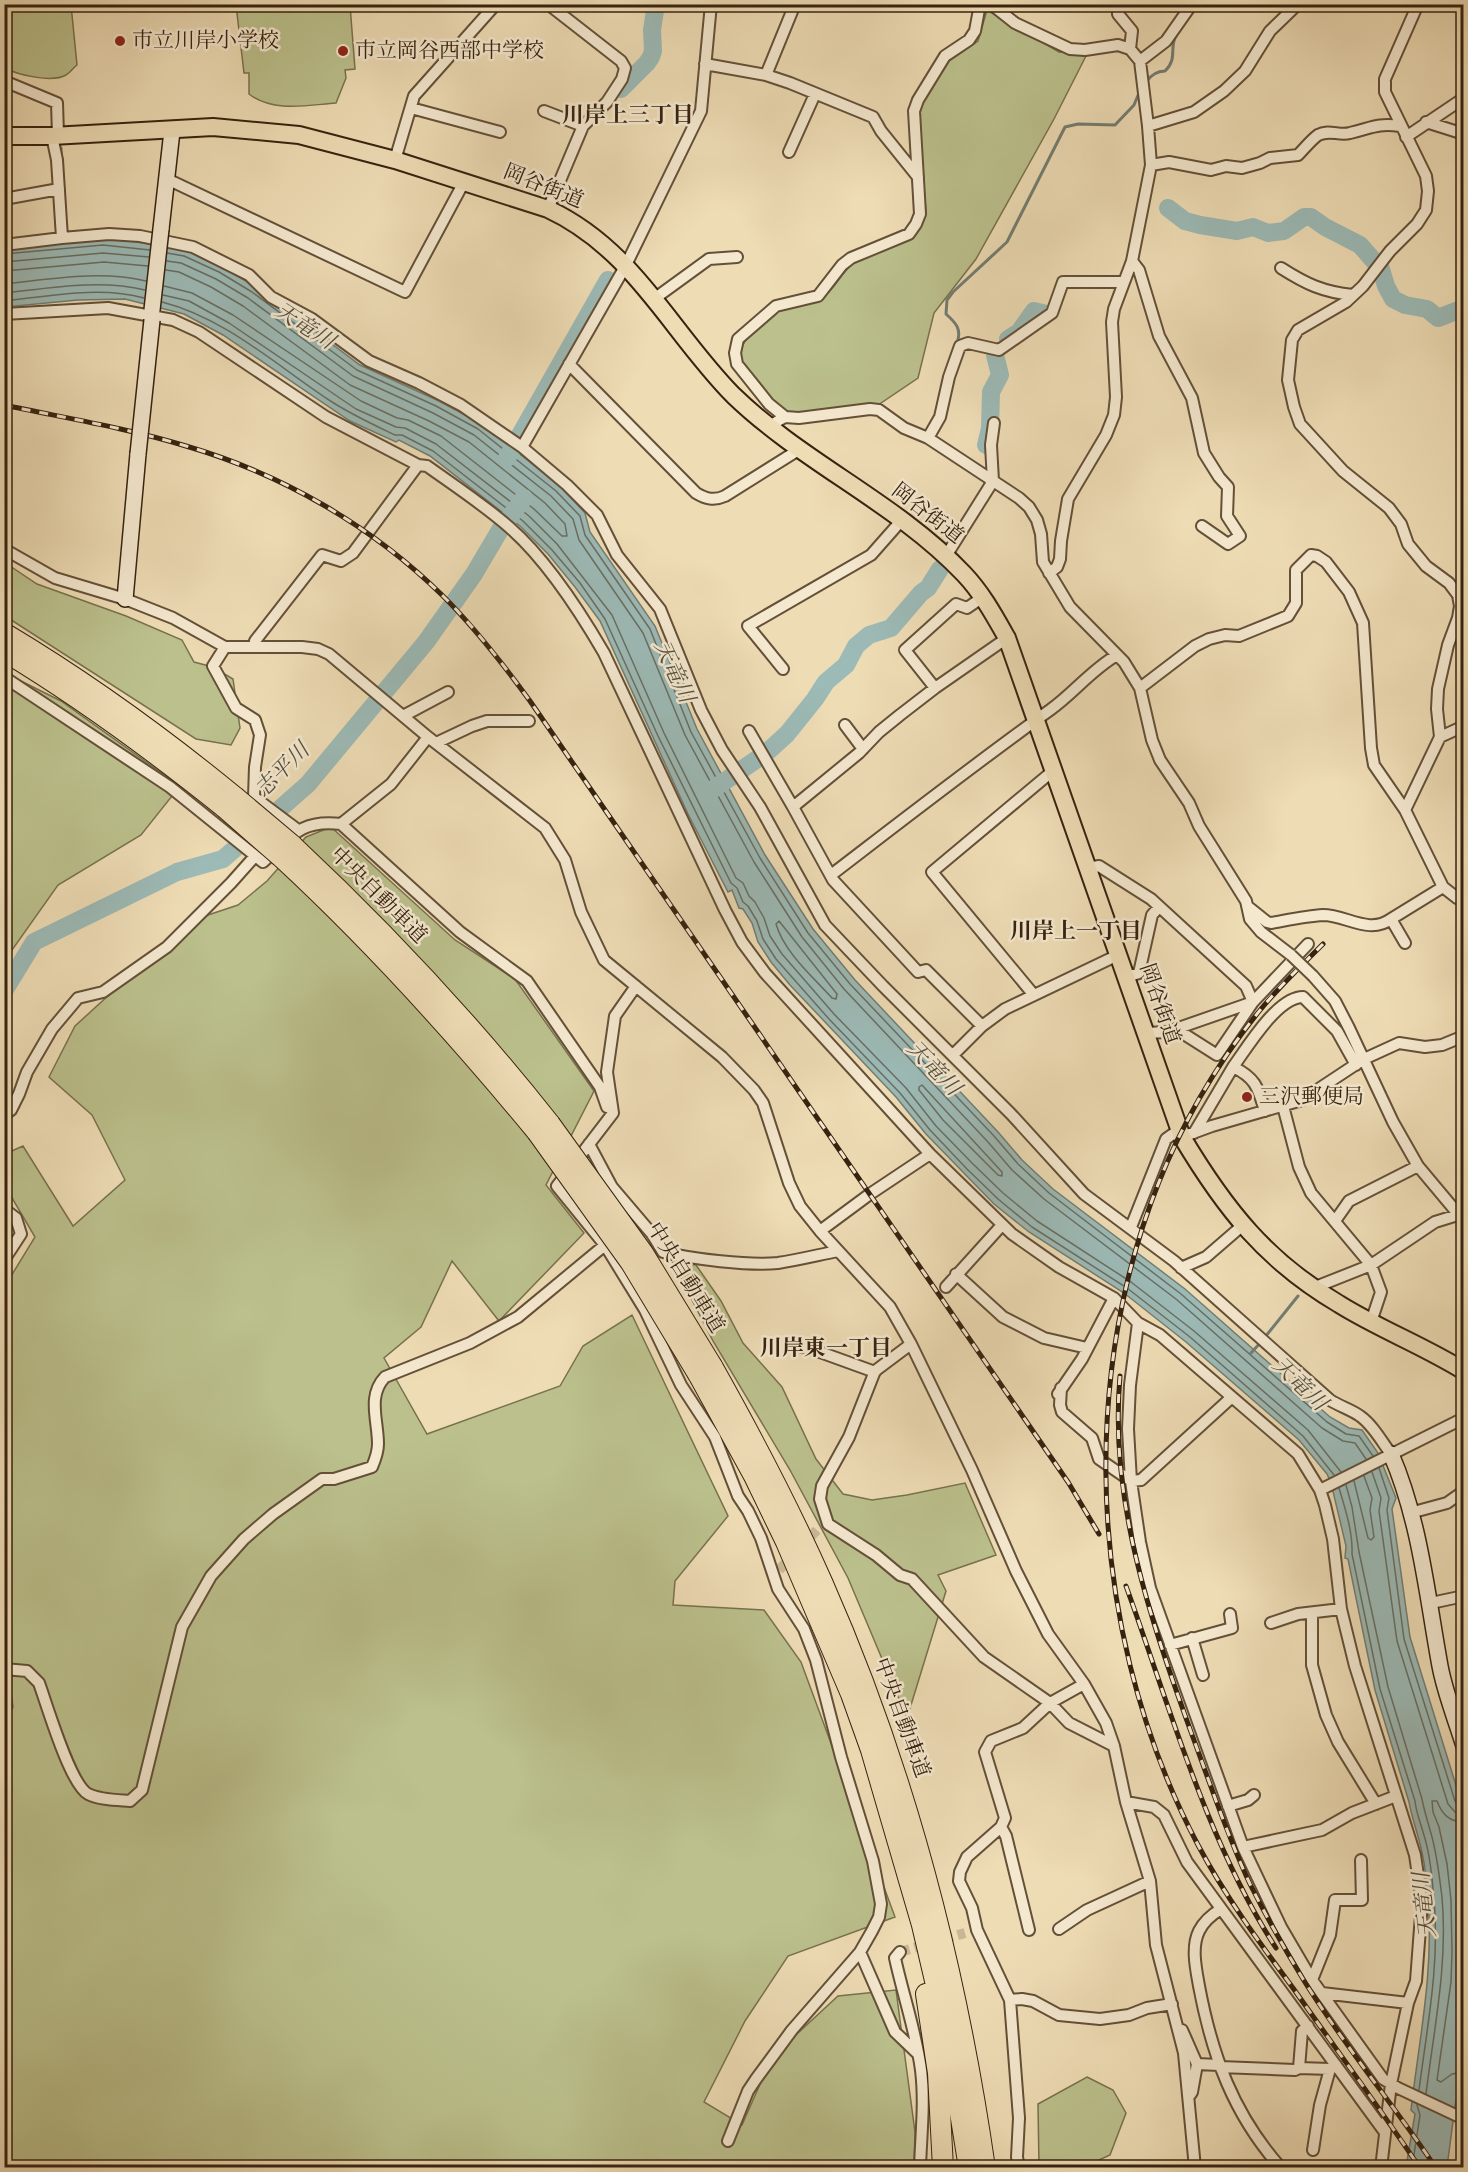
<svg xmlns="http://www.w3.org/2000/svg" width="1468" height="2172" font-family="Vollkorn,'Noto Serif JP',serif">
<rect width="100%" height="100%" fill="#eedcb5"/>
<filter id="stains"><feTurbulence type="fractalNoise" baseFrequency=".00333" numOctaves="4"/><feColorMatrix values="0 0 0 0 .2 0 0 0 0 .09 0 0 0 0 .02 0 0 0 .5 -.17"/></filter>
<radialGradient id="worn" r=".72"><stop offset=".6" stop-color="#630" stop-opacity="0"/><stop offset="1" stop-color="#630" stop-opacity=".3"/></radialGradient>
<!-- green -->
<path fill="#bbc08c" stroke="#78714e" stroke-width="1.5" d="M5,4L71,5L77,65C73,68 70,73 66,75C52,83 18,75 5,68Z
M236,5H350L355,69L345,70L346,78L336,103C308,105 273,113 249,94V73H244Z
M987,10L1059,52L1087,54L1054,119L976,259L934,313L918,378L878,405L791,413C774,406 739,371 741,351C743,337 768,313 781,308C793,303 809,307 821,299C835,290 841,272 855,262L913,238L922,225L926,211L918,116L924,99L948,62L978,41Z
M4,562L37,584L126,616L182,640L194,662L213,667L233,679L240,728L231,745L196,739L5,616Z
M5,673L61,701L180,786L141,835L58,885L5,960Z
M331,827L455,940L515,979L594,1091L546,1185L584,1233L499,1321L452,1261L421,1327L384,1358L427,1434L560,1386L583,1346L632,1315L728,1516L675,1581L673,1605L764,1610L801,1662L895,1917L788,1956L745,2021L704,2102L742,2125L772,2057L838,1996L896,1990L915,2132L914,2167H5L4,1720L13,1707L4,1645L5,1286L35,1237L5,1186V1154L23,1146L73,1226L125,1180L92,1115L49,1077L75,1026L190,921L238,905L267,881L306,837Z
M673,1263L696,1265L721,1301L743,1343L782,1387L816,1459L843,1494L872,1500L907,1495L965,1483L996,1555L938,1575L946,1591L907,1718L848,1578L790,1470L713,1341Z
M1087,2077L1113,2090L1126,2113L1110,2155L1084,2167H1039L1038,2104Z"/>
<!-- water -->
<path fill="#9cbab6" stroke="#737d73" stroke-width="1.5" d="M103,239L124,240L185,250L222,267L256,287L360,365L439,401L482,424L560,486L585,513L590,532L655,626L697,729L765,855L813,929L855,980L998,1132L1022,1160L1053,1189L1185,1289L1330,1417L1349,1428L1362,1430L1378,1453L1396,1498L1392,1509L1410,1637L1463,1808L1464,2094H1460L1456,2099L1447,2167H1406L1415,2114L1411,2110C1419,2040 1434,1971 1428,1901C1427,1878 1424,1855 1417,1833C1414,1822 1411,1814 1409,1802L1375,1690L1348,1559L1345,1558L1346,1546L1331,1483L1327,1474L1299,1440L1186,1342L1124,1293L1029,1232L994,1204L926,1134L896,1097L790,985L771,962L758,942L752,923L743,909L739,908L732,890L728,892L688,814L600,621L575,587L548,554L520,526L430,456L399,440L396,442L350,421L223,335L184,314L125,299L78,300L5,307V248Z"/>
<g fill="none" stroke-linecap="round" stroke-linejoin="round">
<!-- shore -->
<path stroke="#696e62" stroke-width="1.5" d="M167,253L184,256L219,272L252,292L357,370L436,406L478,429L556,491L580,516L585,535L650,629L691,732L760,858L808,933L850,984L994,1136L1018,1164L1049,1193L1181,1294L1327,1422L1346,1434L1359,1436L1373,1456
M4,254L103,245L150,250
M167,261L181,263L216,279L248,298L353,376L433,413L474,435L551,496L573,519L579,540L643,633L685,735L754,862L802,937L844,989L988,1142L1012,1170L1044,1199L1176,1299L1322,1428L1343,1441L1355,1443L1366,1459
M4,262L103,253L149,257
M4,271L104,262L148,266
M4,284C51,279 101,270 146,281
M164,286L192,293L233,315L361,401L397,418L408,420L441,436L534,509L562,536H567L565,524L545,503L469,442L429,421L350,385L243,306L211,287L179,272L166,270
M4,293C50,288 100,279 145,290
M163,295L189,301L229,323L356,409L396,427L405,428L436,444L529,516L557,544L612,615L664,733L736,878L743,883L749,896L755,902L764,918L770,936L782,954L834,1014L906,1088L936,1126L972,1163L1003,1193L1037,1221L1131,1282L1194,1331L1308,1430L1341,1472
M4,301C50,296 100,286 144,298
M162,302C225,318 276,365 329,400C350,414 372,424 395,435H402L433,451L523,521L552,550L580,583L605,619L658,736L731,883L737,888L743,902L748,906L757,921L763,939L776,959L829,1019L900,1093L930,1130L967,1169L998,1199L1032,1227L1127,1288L1190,1337L1303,1436L1334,1475
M779,921L837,994L836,999L832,998C813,977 784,952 776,924Z
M922,1085L1002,1172V1176L998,1175L943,1120L919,1090V1087Z
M1379,1468L1389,1498L1387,1510L1404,1639L1455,1801L1458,1805L1464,1806
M1372,1472L1381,1498L1379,1511L1397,1641L1448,1804L1455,1812L1464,1813
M1354,1481L1368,1538L1371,1540L1374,1537L1370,1510L1372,1498L1364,1476
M1346,1485L1352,1507L1359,1552L1388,1687L1422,1799C1424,1810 1427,1819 1430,1830C1437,1852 1439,1875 1442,1897C1448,1964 1434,2028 1426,2094
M1339,1488C1345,1508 1353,1532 1352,1554L1380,1689L1415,1801C1416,1812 1420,1821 1423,1832C1430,1853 1432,1877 1434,1899C1440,1964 1427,2027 1419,2090
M1464,1822C1449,1822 1442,1814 1437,1801H1432L1433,1812L1439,1827L1447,1864L1451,1900L1452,1952L1451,1982L1437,2080L1441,2082L1452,2074L1464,2072
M1412,2168L1420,2115L1417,2105"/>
<!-- stream -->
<path stroke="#737d73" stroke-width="3" d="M1146,82C1151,75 1157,71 1165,71C1178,59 1169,47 1176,36
M61,148V158
M957,343C962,329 956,323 946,314L947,300L953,292L1007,242L1065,127L1078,124L1115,125L1134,105L1139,93
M1265,1337L1298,1296
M1251,1353L1261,1342"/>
<!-- river -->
<path stroke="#9cbab6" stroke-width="18" d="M621,89L647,63L651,57L653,51L652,30L656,4
M1168,208L1185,221L1200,225L1237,231L1253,227L1268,233L1284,231L1304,217H1311L1325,227L1360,245L1381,269L1386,286L1393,299L1405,305L1427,309L1438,318L1464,308
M1008,339L1019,332L1034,311L1046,314
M986,445L990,428L991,392L1000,375L995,355
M507,458L608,280
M706,794L766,753L787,734L815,699L826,682L846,665L856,646L869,635L891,628L921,593L928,588L940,569
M4,991L34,942L177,872L223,859L308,784L426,642L474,574L500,530L524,498"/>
<!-- street-tunnel -->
<path stroke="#c9b794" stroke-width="10" stroke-dasharray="10 5" stroke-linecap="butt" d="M779,1570L818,1529
M900,1952L965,1933"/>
<!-- street casing -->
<g stroke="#645038" stroke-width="14">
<path id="street" d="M548,4L621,61L625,68L622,79L607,102L583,126L548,209
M991,4L1015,23L1070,49L1085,50L1118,45L1130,49L1140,61L1166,41L1192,4
M1121,4L1118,14L1132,31L1130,49
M1418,4L1385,79V92L1426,176L1428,191L1426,210L1417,224L1390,251L1363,286L1346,302L1298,330L1292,340L1288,380L1294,407L1300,424L1343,471L1389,508L1401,524L1408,544L1426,566L1449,583L1458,595L1460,606L1458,618L1448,645L1438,689L1437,709L1440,737L1405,810L1443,887L1457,898L1464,900
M705,64L766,75L790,83L873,117L881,131L918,177
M766,75L795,4
M4,81L57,103L58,135
M411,108L500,132
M544,111L583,126
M1426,122L1464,134
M1148,126L1194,112L1224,91L1245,71L1270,31L1298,4
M52,136L57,160L62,238L109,234L140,236L193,247L249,275L271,297L312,319L369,361L419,383L461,405L522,447L567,485L597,515L617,555L660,609L701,710L722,750L760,807L825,925L883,986L1011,1114L1084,1194L1174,1261L1330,1400C1339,1406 1352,1410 1360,1416C1373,1425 1382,1442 1391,1454
M1406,137L1464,98
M789,152L815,94
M395,160L414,96L496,4
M1151,165L1169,162L1211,170L1226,166L1242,168L1260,163L1270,158L1298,155C1304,149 1311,140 1318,135C1329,129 1339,136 1350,133C1372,128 1376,123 1400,126
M167,179L405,292L464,182
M4,199L59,189
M4,245L62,238
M1132,261L1139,270L1159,336L1192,398L1204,453L1219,477L1228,487L1227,516L1240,536L1228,544L1202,526
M1281,268C1306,284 1323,292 1353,295
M654,299L709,259L737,257
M4,314L108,308L173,320L199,332L326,417L418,465L427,466C455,486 484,505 509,527C547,560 579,610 604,653L725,910L742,942L765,973L930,1154L1012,1234L1059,1267L1114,1298L1138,1323L1160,1335L1298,1454L1320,1490L1325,1505L1333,1539L1341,1609L1355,1666L1415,1855L1422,1902L1416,1981L1408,2003L1391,2084L1381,2168
M569,364L696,493C706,499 714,501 725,496L800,449
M785,417L769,404L737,364L735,353L738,339L776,306L818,296L842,265L851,258L909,234L916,224L920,214L914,111L918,100L945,56L969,40L975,31L980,4
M769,426L785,417L799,418L870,409L879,410L904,428L928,438L1019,498L1029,507L1037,520L1041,534L1043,562L1070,607L1124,662L1140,688L1152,740L1160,760L1189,803L1199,826L1246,901L1250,919L1261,932L1291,955
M928,438L940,417L949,377L960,346L968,343L999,350L1052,313L1063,282H1124
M522,447L626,265L701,111L711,4
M4,549L55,578L125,599L173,618L225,647H302L318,649L329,654L428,737L545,828L565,860L581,912L604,960L722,1057L754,1090L763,1103L789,1183L800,1206L820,1231L890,1307L911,1344L972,1470L1016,1571L1048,1634L1084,1684L1106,1723L1114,1746L1126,1802L1150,1881L1156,1945L1184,2053L1195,2168
M946,556L993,481L991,445L994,423
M1049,573L1057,567L1060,559L1061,541L1068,499L1106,435L1114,415L1116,397L1112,322L1114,309L1132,261L1151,165L1148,126L1140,61
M225,647L213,666L236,708L255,720L260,735L255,767L254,797L244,808
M255,647V641L322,555L341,561L353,553L418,465
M783,669L748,626L871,555L901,521
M4,677L170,787L263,862C291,837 300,819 341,824L460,932L527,981L600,1087L607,1107
M935,688L905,650L956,604L967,608L983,597
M1140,688L1195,646L1209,639L1225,635L1239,636L1288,616L1296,603V570L1311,555L1317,556L1326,562L1349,592L1363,623L1371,748L1374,765L1405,810
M403,716L448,692
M845,725L863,749
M749,731L793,807
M1440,737L1464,726
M436,743L472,726L487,721H529
M254,797L298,830
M341,824L391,784L428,737
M1087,868L1099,866L1151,899L1246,986L1253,1002L1167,1032L1146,1033
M831,875C904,819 976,763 1050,710C1074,693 1091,670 1117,655
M1247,906L1267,922L1271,923C1288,920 1306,916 1323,915C1346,915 1369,935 1391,919
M1405,943L1391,919L1443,887
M1313,976L1335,1001L1349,1028L1393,1122L1418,1166L1464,1221
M1126,977L1139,973L1152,915L1159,907
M636,986L615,1016L607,1072L613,1113L557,1186L605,1245L645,1310L681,1385L715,1437L738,1496L748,1511L761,1538L778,1589L804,1629L816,1660L841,1757L873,1861L881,1904L879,1917L872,1931L860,1952L792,2030L756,2079L748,2091L728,2141
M1033,994L932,872L1054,770
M982,1026L926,970L918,972L833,880L793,807L859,753L879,732L900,715L935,688L1007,638
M1176,1029L1217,1055L1253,1002L1308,944
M953,1055L982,1026L1005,1009L1118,955
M1233,1067C1247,1048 1277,997 1303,997L1337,1031L1356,1065
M1283,1106L1299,1167L1311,1193L1371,1265L1381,1292L1371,1322
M4,1115L11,1110L19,1094L27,1072L52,1029L78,998L103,992L167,947L231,883L255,856
M1194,1133L1233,1067C1256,1078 1258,1088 1265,1111
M1182,1137L1212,1126L1302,1100L1364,1059L1399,1043L1425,1047L1442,1045L1464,1036
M589,1144L612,1187L652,1234L663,1252C692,1259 749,1266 778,1263C798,1260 818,1255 838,1251
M4,1209L16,1218L21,1234L4,1260
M1335,1221L1349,1201L1418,1166
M1131,1227L1166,1139L1180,1129
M820,1231L870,1194L930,1154
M1181,1268L1206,1257L1243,1225
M956,1274L1003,1317L1044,1338L1087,1348
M946,1287L1002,1225
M1313,1288L1371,1265L1435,1222L1464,1213
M1138,1323L1130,1385L1128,1429L1131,1481L1140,1542L1150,1588L1243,1847L1281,1927L1312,1980L1383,2079L1398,2088L1464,2119
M911,1344L875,1371L849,1437L822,1486L820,1499L828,1524L876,1555L900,1575L912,1579L984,1657L1050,1703L1069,1723L1114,1746
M802,1347L817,1351L875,1372
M1061,1388L1060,1405L1062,1412L1092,1438L1099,1459L1131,1481L1141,1480L1232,1397
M1058,1394L1082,1359L1114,1298
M1320,1490L1464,1418
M1410,1513L1447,1503L1464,1491
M1431,1603L1464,1596
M1312,1613V1665L1326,1715L1338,1742L1376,1804
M1271,1623L1298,1614L1341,1609
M1192,1638L1203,1675
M1170,1645L1232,1628L1230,1614
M4,1669L27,1671L39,1683C47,1705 70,1784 88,1794C100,1800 117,1800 130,1801L142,1790L182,1627L211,1576L244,1539L273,1514L322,1479H334L372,1467C375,1460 378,1452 378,1444C378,1420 367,1396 385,1377L470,1343L518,1317L605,1245
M1126,1802L1154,1807L1164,1815L1187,1862L1384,2131
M1228,1806L1248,1800L1254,1795
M1001,1827L967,1857L960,1872L959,1881L972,1908L977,1930L1010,2000L1019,2118L1017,2157L1019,2168
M1243,1847L1322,1830L1352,1813L1396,1796
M1221,1909C1211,1915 1204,1921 1199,1931C1191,1947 1196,1969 1199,1986C1212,2055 1233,2114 1281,2168
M1059,1929L1087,1910L1150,1881
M1029,1930L1006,1836L1001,1827L1005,1818L985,1752L991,1741L1023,1728L1050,1703L1084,1684
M860,1952L895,2032L918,2054
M900,1952L895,1958C903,1995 916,2032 921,2070C925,2103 921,2135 920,2168
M1312,1980L1330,1935L1335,1900H1362L1361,1860
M1322,1993L1408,2003
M1010,2000L1022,1999L1033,2001L1059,2015L1100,2019L1129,2015L1147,2008L1172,2004
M1308,2026L1302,2031L1299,2068L1330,2069L1336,2065
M1182,2030L1197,2064
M1220,2067L1295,2070L1299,2068
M1190,2095L1192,2092L1197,2064L1219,2065
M1313,2150L1320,2105L1330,2069"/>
</g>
<!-- secondary casing -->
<g stroke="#36220f" stroke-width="18">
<path id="secondary" d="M161,229L172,131
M125,599L138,454
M1391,1454C1420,1521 1427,1595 1440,1666C1445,1693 1456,1720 1464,1746"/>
</g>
<!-- primary casing -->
<g stroke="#36220f" stroke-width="20">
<path id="primary" d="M4,136H52L213,127L299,135L395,160L548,209C634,249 670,331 733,395C803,463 897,503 964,574C982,593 994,615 1007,638L1182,1137C1225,1209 1266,1261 1339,1304C1379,1329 1424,1346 1464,1371"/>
</g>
<!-- highway casing -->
<g stroke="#36220f" stroke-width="22">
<path id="highway" d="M4,633C86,682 162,737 235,797
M4,651C82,698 154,751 225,808
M292,845C385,932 471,1024 550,1124
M281,857C374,943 457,1035 537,1132
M712,1366C752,1437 790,1509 823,1584C905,1769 956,1967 985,2168
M698,1374L754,1476L786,1542L851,1694L871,1750L922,1925L947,2032L969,2168
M926,1994L938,2073L943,2168"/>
</g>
<!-- street -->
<use href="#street" stroke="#f4e8cf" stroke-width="10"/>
<!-- secondary -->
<use href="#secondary" stroke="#f4e8cf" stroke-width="15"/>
<!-- primary -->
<use href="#primary" stroke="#eedcb5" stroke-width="16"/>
<!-- highway -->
<use href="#highway" stroke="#eedcb5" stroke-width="20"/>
<!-- rail casing -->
<g stroke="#36220f" stroke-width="5">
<path id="rail" d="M4,405C65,418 127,428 186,446C282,474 372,526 443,596C475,628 503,664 530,701L1068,1482L1099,1534
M1323,944C1302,965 1280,986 1261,1009C1238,1037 1217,1068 1199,1099C1071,1323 1079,1620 1198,1845C1225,1896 1259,1942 1293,1988C1335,2048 1379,2107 1420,2168
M1120,1376C1109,1500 1150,1618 1191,1732C1210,1783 1227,1835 1250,1884C1266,1916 1284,1948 1303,1979C1343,2044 1393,2104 1436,2168
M1126,1586C1170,1707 1206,1840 1276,1948"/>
</g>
<!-- rail -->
<use href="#rail" stroke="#f4e8cf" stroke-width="3" stroke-dasharray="9" stroke-linecap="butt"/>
<!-- street-bridge casing -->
<g stroke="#645038" stroke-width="14" stroke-linecap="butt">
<path id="street-bridge" d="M1291,955L1313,976"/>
</g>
<!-- secondary-bridge casing -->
<g stroke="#36220f" stroke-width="18" stroke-linecap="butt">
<path id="secondary-bridge" d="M152,310L161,229
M138,454L152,320"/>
</g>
<!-- highway-bridge casing -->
<g stroke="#36220f" stroke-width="22" stroke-linecap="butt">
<path id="highway-bridge" d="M235,797L292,845
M225,808L281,857
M550,1124L643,1253L712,1366
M537,1132L631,1263L698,1374"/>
</g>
<!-- street-bridge -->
<use href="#street-bridge" stroke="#f4e8cf" stroke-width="10"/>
<!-- secondary-bridge -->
<use href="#secondary-bridge" stroke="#f4e8cf" stroke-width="15"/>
<!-- highway-bridge -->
<use href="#highway-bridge" stroke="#eedcb5" stroke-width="20"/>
</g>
<!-- markers -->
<g fill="#8f2418" stroke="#f4e8cf" stroke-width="2">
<circle cx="120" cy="41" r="6"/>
<circle cx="343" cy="51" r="6"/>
<circle cx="1247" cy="1097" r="6"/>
</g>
<g text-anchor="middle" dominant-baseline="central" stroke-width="5" stroke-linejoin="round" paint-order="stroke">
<!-- poi labels -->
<g font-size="21" fill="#36220f" stroke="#f4e8cf" text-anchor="start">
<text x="132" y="41">市立川岸小学校</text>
<text x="355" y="51">市立岡谷西部中学校</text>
<text x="1259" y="1097">三沢郵便局</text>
</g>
<!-- street labels -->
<g font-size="21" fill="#36220f" stroke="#f4e8cf">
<text transform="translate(543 187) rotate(22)">岡谷街道</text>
<text transform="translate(927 514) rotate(38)">岡谷街道</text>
<text transform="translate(378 896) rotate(45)">中央自動車道</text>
<text transform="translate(1159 1004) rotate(71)">岡谷街道</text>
<text transform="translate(685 1278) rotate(58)">中央自動車道</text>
<text transform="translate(901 1718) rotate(70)">中央自動車道</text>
</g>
<!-- neighbourhood labels -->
<g font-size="22" font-weight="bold" fill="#36220f" stroke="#f4e8cf">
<text x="628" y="116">川岸上三丁目</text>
<text x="1076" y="932">川岸上一丁目</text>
<text x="826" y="1349">川岸東一丁目</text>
</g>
<!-- water labels -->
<g font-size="22" font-style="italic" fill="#555041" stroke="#f4e8cf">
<text transform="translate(304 327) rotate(33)">天竜川</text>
<text transform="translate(673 672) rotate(65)">天竜川</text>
<text transform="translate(283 771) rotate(-45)">志平川</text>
<text transform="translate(933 1069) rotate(46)">天竜川</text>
<text transform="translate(1299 1385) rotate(44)">天竜川</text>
<text transform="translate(1426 1905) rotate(-96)">天竜川</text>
</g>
</g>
<!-- margin -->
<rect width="1468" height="2172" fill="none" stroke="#eedcb5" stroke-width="24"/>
<rect x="6" y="6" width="1456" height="2160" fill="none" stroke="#36220f" stroke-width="3"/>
<rect x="12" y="12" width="1444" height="2148" fill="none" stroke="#36220f" stroke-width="1.5"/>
<rect width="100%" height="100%" filter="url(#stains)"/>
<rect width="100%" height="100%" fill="url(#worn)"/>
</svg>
